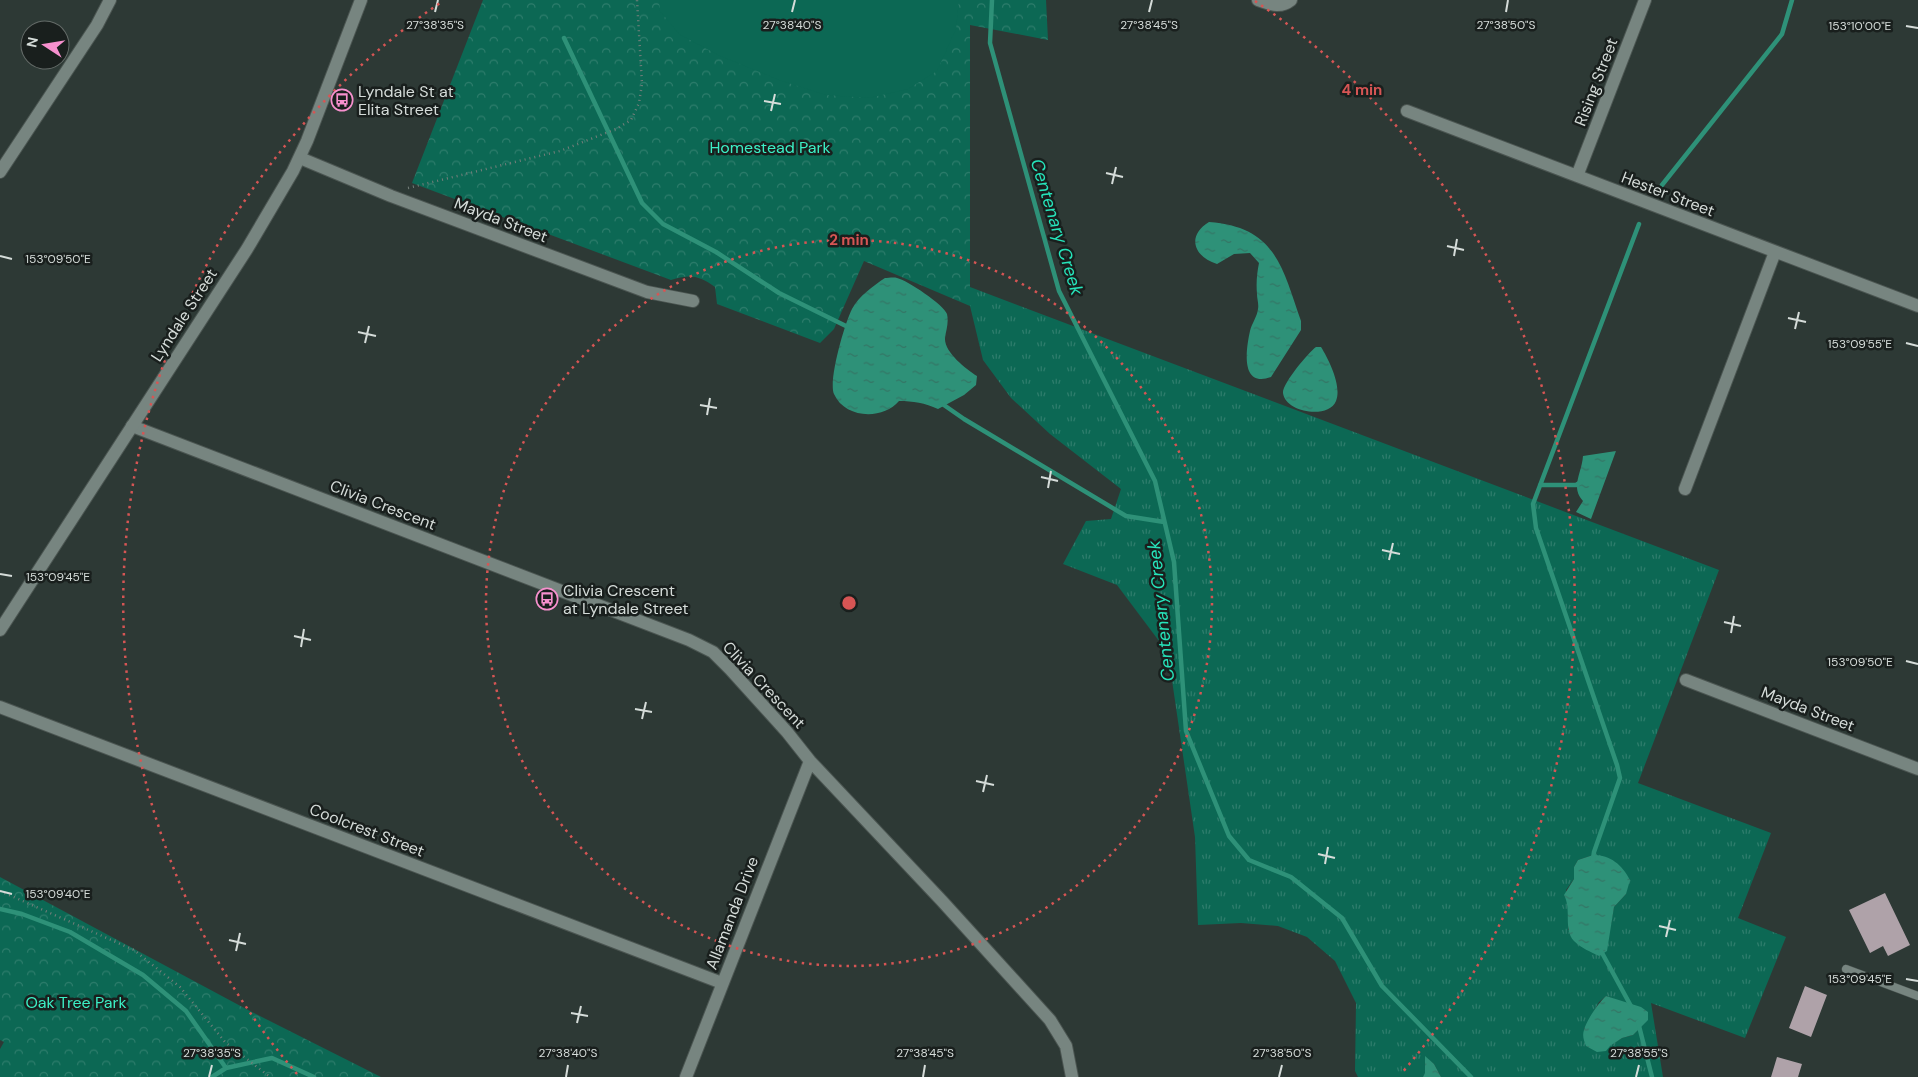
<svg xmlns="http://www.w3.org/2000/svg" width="1918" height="1077" font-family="'DM Sans',sans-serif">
<defs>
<pattern id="grass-tufts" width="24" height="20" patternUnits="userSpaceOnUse" patternTransform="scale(1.25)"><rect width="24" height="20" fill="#0c6854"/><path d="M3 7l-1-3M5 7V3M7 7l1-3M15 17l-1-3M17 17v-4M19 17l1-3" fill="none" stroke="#2e7d6c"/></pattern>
<pattern id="park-crowns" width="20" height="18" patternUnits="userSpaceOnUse" patternTransform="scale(1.25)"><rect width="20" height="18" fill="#0c6854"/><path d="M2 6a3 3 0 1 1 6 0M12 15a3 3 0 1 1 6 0" fill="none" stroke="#2e7d6c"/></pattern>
<pattern id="water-ripples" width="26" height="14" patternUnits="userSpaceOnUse" patternTransform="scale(1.25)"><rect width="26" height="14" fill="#2e9178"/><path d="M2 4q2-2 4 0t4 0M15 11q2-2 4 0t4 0" fill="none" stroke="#347565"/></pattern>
</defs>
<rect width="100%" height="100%" fill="#2d3935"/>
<!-- grass -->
<path fill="url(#grass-tufts)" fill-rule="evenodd" d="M970,287L1719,570L1638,783L1771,833L1738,918L1786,937L1745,1038L1651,1003L1663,1077H1441L1434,1064L1425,1057V1074L1423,1077H1358L1355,1071L1356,1003L1335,961L1307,937L1278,926L1241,923L1198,925L1195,837L1168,653L1117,585L1063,564L1086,521L1111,519L1121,489L1050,434L1011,398L983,360L970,306ZM1593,855L1626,894L1614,907L1609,934L1568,930L1569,917L1566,890L1574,879V867L1578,860ZM1606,996L1622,1002L1647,1020L1633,1035L1622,1038L1609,1046L1584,1029L1599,1002Z"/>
<!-- park -->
<path fill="url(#park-crowns)" d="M483,0H1046L1048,40L970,25V306L864,261L834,329L820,343L717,304L715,287C699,275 689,274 671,280L412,183Z
M0,877L248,1010L381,1077H0V1049L4,1042L0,1040Z"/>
<!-- pitch -->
<path fill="#0c6854" d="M659,0H959L956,29L937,71L908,89L869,98L826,95L779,80L718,55L679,34L660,11Z"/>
<!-- water -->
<path fill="url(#water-ripples)" d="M1209,222C1276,227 1282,267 1301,321V330L1271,377C1240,388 1246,349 1250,331C1252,323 1257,317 1258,309C1259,304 1257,299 1257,294C1256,283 1257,273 1259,263L1250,253L1234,254L1217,264C1194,257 1186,236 1209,222Z
M885,278C888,278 894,277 897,278C907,280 944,305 947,314C949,323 946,330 945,338C944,352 966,369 977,376L976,385L964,395L938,409C925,403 913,401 899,401C883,420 845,419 834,394C828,381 845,322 852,309C859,296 873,286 885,278Z
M1316,347H1321C1329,360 1342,386 1336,401C1328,420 1285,412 1283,393C1282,384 1308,353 1316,347Z
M1616,451L1591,519L1576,512L1583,501C1570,487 1582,473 1583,456Z
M1593,855C1611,855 1622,865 1630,880L1626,894L1614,907L1607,951L1599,956C1591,952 1581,948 1574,941C1563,929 1572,910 1564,895L1574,879V867L1578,860Z
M1606,996L1641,1007L1648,1012V1020L1633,1035L1622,1038L1610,1046L1606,1051L1597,1052L1586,1046C1584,1041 1582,1036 1584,1030C1586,1021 1599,1002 1606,996Z
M1425,1056L1434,1064L1441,1077H1423L1425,1073Z"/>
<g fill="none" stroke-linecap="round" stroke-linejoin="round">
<!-- stream -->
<path stroke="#2e9178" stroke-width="4.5" d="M992,0L990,43L1059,291L1155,481L1174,562L1186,731L1229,836L1249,860L1291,877L1342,918L1382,986L1471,1077
M564,38L642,203L663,224L716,252L779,293L850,328
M1662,185L1782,34L1792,0
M941,403L964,419L1126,516L1164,522
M1540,485H1576L1581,482
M1593,859L1594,852L1620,778L1617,765L1536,528L1533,504L1639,224
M0,909L22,914L70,932L143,975L186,1011L226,1068
M1601,951L1632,1008
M1638,1022L1652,1077
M212,1077L226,1068L272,1058L314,1077"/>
</g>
<!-- building -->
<path fill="#afa2a9" d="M1885,893L1910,945L1888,956L1883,946L1870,953L1849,910Z
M1805,986L1827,995L1811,1037L1789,1028Z
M1777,1057L1802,1064L1798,1077H1771Z"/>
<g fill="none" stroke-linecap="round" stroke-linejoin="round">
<!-- lane casing -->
<g stroke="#4b5551" stroke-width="9">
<path id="lane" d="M1846,969L1918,996"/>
</g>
<!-- street casing -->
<g stroke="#4b5551" stroke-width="14">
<path id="street" d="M1258,0C1270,4 1280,9 1291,0
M1407,111L1918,306
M300,158L391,196L647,292L693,301
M0,172L97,25L110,0
M1577,176L1645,0
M132,426L689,640L713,652L730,669L787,732L810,761L942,901L1050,1020L1066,1046L1072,1077
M1685,489L1775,252
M1686,680L1918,769
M0,707L722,983
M686,1077L810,761"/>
</g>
<!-- secondary casing -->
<g stroke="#4b5551" stroke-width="14">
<path id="secondary" d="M0,630L247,249L293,171L307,141L361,0"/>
</g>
<!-- path -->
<path stroke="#757f7b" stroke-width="2.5" stroke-dasharray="1 4" stroke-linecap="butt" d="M408,188L560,151L616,129L631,120L639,103L642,84L637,0
M0,891L134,950L180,987L225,1042L270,1077"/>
<!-- lane -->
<use href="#lane" stroke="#778580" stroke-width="8"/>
<!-- street -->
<use href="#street" stroke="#778580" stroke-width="12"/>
<!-- secondary -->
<use href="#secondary" stroke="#778580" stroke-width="12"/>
</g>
<!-- ticks -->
<path fill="none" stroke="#d5dcd9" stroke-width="2" d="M435,12L438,0M792,12L795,0M1149,12L1152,0M1506,12L1508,0M1906,26L1918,28M764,101L781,104M771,111L775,94M1106,173L1123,177M1112,184L1116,167M1447,246L1464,250M0,256L12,259M1454,256L1457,239M1788,318L1806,322M1795,329L1799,312M358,332L376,336M365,343L369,326M1906,343L1918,346M700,405L717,408M707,415L710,398M1041,477L1058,481M1048,488L1051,471M1382,550L1400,554M1389,560L1393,543M0,574L12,576M1724,622L1741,626M1731,633L1734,616M294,636L311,640M301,647L304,629M1906,661L1918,664M635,709L652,712M642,719L646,702M976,781L994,785M983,792L987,775M1318,854L1335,858M1325,864L1328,847M0,891L12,894M1659,926L1676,930M1666,937L1670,920M229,940L246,944M236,951L240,933M1906,979L1918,981M571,1013L588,1016M577,1023L581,1006M209,1077L212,1065M566,1077L568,1065M923,1077L925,1065M1279,1077L1282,1065M1636,1077L1639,1065"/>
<!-- distance rings -->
<g fill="none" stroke="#d65554" stroke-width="2.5" stroke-dasharray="2.5 5">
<circle cx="849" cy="603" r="363"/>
<path d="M297 1074A726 726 0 0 1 443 1M1255 1A726 726 0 0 1 1401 1074"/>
</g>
<!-- icons -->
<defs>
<g id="bus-ring" transform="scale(1.125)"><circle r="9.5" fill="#191f1d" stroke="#f790ce" stroke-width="1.5"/><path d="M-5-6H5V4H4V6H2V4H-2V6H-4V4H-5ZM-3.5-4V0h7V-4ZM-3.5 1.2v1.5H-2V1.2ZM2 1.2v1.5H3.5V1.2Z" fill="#f790ce"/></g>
</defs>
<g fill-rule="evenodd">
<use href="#bus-ring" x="342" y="100"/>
<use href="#bus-ring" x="547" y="599"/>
</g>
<g text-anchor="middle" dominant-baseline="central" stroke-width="5" stroke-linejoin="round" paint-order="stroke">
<!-- street labels -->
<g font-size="16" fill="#d5dcd9" stroke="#191f1d">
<text transform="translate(1596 82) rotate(-69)">Rising Street</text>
<text transform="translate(1668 194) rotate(21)">Hester Street</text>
<text transform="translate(501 220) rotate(21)">Mayda Street</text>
<text transform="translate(184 315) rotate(-57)">Lyndale Street</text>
<text transform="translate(383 505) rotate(21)">Clivia Crescent</text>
<text transform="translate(764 685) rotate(47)">Clivia Crescent</text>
<text transform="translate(1808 709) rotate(21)">Mayda Street</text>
<text transform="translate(367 830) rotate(21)">Coolcrest Street</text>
<text transform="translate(732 913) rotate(-69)">Allamanda Drive</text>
</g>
<!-- poi labels -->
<g font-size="16" fill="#d5dcd9" stroke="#191f1d" text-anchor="start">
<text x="358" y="91">Lyndale St at<tspan x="358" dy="18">Elita Street</tspan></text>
<text x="563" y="590">Clivia Crescent<tspan x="563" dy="18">at Lyndale Street</tspan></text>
</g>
<!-- park labels -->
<g font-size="16" fill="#3cf0c6" stroke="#191f1d">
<text x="770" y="147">Homestead Park</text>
<text x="76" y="1002">Oak Tree Park</text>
</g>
<!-- water labels -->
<g font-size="18" font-style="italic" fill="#26e4ba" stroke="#191f1d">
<text transform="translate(1057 227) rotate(73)">Centenary Creek</text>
<text transform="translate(1161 611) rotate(-96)">Centenary Creek</text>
</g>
</g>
<g font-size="12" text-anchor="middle" fill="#d5dcd9" stroke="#191f1d" stroke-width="5" stroke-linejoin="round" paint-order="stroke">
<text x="435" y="29">27°38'35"S</text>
<text x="792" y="29">27°38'40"S</text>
<text x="1149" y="29">27°38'45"S</text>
<text x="1506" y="29">27°38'50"S</text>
<text x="1860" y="30">153°10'00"E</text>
<text x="58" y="263">153°09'50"E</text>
<text x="1860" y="348">153°09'55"E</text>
<text x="58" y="581">153°09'45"E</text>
<text x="1860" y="666">153°09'50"E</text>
<text x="58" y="898">153°09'40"E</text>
<text x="1860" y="983">153°09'45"E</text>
<text x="212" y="1057">27°38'35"S</text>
<text x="568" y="1057">27°38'40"S</text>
<text x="925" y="1057">27°38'45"S</text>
<text x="1282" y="1057">27°38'50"S</text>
<text x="1639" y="1057">27°38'55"S</text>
</g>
<circle cx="849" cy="603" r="8" fill="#d65554" stroke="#191f1d" stroke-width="2.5"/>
<g font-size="15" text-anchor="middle" font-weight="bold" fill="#d65554" stroke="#191f1d" stroke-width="5" stroke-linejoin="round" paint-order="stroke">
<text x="1362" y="95">4 min</text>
<text x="849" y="245">2 min</text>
</g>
<!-- north arrow -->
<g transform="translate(45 45) rotate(282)"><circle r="24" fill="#191f1d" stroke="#646b68"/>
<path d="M0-4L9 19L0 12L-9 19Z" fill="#f790ce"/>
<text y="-8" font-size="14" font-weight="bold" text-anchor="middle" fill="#d5dcd9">N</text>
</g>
</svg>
